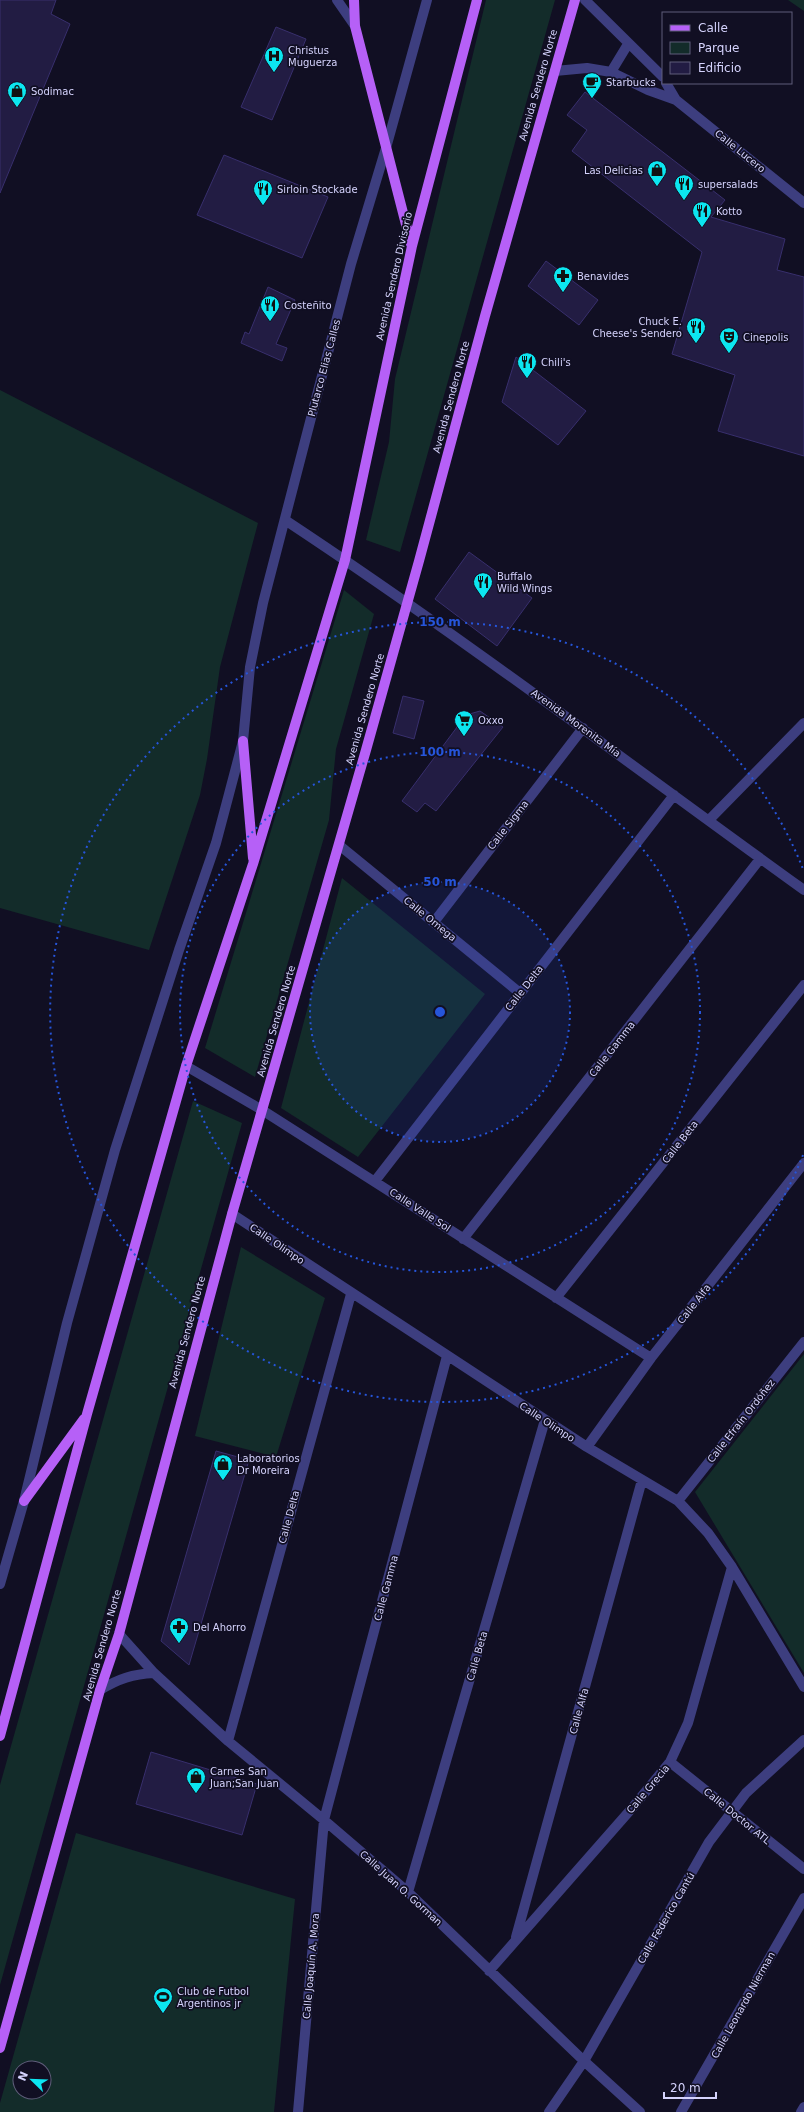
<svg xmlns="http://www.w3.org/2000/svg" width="804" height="2112" font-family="'DejaVu Sans',sans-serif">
<rect width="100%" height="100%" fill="#110f23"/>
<!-- green -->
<path fill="#132c2a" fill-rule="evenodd" d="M486,0H555L400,552L366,540L389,442L395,379Z
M788,0H804V11Z
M0,390L258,523L220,667L207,759L200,795L149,950L0,908Z
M344,590L374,614L336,749L329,820L255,1077L205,1048Z
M342,878L485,994L358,1157L281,1108Z
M193,1101L242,1123L0,1985V1785Z
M241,1247L325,1298L276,1457L195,1436Z
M804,1354V1673L695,1492Z
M76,1833L295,1899L274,2112H0V2103ZM20,2068H44V2092H20Z"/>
<!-- building -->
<path fill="#221c43" stroke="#382f6d" d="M0,0H56L51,14L70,24L0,193Z
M276,27L306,39L272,120L241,107Z
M585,92L725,200L711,217L785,239L777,270L804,277V456L718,431L735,375L672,354L702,252L572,151L587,130L567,115Z
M224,155L328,197L302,258L197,215Z
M546,261L598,300L579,325L528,286Z
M268,287L295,300L276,344L287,348L282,361L241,343L245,332L249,334Z
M516,357L586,411L558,445L502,402Z
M469,552L532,598L497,646L435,599Z
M403,696L424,701L414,739L393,733Z
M480,711L503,727L436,811L425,803L417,812L402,801L466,715Z
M216,1451L249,1460L189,1665L161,1641Z
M151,1752L257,1784L242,1835L136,1804Z"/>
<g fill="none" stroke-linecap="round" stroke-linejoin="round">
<!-- minor -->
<path stroke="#3d3e7f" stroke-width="10" d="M337,0L355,26
M585,0L663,77
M555,71L587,68L611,72L648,90L676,100
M611,72L628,44
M666,83L676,100L804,203
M285,520C462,637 632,766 804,890
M709,820L804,723
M339,845L520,993
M434,922L583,728
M186,1066L262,1110L651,1358
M375,1181L674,795
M232,1214L587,1447L678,1501L708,1533L732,1567L804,1687
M463,1239L760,859
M556,1298L804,985
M587,1447L651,1358L804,1163
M678,1501L804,1342
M0,1584L24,1501L67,1323L115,1150L179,950L216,843L229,794L243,741L250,667L263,603L351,264L386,148L427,0
M119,1634L154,1673L228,1741L324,1820L408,1892L584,2061L640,2112
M100,1690C118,1679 133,1674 154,1673
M228,1741L351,1294
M670,1762L804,1869
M408,1892L545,1420
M516,1937L642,1480
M489,1971L633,1807L670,1762L688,1723L732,1567
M298,2112L324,1820L447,1356
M549,2112L584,2061L709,1842L746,1793L804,1740
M681,2112L804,1898
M801,2112L804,2107"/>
<!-- major -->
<path stroke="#b660f7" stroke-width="10" d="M354,0L355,26L411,244
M243,741L253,858
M24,1501L84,1419
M0,1736L87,1414L186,1066L253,864L345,560L412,246L477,0
M0,2048L100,1690L119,1634L232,1214L366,750L419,561L485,316L575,0"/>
</g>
<!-- distance rings -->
<circle cx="440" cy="1012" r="130" fill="#2655da" fill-opacity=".12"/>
<g fill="none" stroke="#2655da" stroke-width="2" stroke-dasharray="2 4">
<circle cx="440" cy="1012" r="130"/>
<circle cx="440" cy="1012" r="260"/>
<path d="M803 1155A390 390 0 1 1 803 869"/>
</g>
<!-- icons -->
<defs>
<g id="hospital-pin" transform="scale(1)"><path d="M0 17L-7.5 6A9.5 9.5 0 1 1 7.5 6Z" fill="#0ce6f0" stroke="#110f23"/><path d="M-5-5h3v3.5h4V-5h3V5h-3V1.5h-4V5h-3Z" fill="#111"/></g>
<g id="cafe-pin" transform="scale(1)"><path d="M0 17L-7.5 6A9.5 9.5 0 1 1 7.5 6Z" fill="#0ce6f0" stroke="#110f23"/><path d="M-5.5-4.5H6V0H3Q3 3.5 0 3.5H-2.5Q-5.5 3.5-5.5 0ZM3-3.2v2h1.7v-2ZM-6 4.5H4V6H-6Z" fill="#111"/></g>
<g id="shop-pin" transform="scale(1)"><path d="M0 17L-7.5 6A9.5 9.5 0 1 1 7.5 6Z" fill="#0ce6f0" stroke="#110f23"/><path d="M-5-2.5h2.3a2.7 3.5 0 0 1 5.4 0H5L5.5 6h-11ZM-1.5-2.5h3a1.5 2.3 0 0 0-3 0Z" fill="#111"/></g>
<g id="restaurant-pin" transform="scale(1)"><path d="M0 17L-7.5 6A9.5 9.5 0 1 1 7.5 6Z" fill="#0ce6f0" stroke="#110f23"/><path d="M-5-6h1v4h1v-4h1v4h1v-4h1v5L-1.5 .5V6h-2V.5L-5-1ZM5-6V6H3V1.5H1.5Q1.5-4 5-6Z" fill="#111"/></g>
<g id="pharmacy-pin" transform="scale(1)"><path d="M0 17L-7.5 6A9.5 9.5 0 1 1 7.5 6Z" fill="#0ce6f0" stroke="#110f23"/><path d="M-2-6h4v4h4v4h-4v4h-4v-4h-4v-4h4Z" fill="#111"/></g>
<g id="theatre-pin" transform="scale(1)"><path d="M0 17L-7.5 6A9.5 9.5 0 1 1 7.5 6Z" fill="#0ce6f0" stroke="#110f23"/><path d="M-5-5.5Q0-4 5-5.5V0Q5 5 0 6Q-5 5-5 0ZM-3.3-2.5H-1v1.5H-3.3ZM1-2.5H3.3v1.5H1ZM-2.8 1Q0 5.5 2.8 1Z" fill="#111"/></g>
<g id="supermarket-pin" transform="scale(1)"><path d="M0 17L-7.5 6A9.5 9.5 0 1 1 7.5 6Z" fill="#0ce6f0" stroke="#110f23"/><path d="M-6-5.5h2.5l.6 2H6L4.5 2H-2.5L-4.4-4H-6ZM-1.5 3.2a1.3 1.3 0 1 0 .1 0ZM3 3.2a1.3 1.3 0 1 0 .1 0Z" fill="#111"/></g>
<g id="stadium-pin" transform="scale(1)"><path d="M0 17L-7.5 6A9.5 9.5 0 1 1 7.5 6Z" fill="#0ce6f0" stroke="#110f23"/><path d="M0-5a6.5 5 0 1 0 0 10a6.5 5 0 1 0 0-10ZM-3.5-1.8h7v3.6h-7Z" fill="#111"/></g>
</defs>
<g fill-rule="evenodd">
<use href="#hospital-pin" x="274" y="56"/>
<use href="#cafe-pin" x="592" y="82"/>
<use href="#shop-pin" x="17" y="91"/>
<use href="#shop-pin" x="657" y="170"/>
<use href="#restaurant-pin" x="684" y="184"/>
<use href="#restaurant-pin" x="263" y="189"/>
<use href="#restaurant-pin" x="702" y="211"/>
<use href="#pharmacy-pin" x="563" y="276"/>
<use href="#restaurant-pin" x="270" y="305"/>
<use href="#restaurant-pin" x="696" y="327"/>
<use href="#theatre-pin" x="729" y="337"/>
<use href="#restaurant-pin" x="527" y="362"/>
<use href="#restaurant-pin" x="483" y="582"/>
<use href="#supermarket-pin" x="464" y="720"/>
<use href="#shop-pin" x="223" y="1464"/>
<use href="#pharmacy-pin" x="179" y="1627"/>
<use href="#shop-pin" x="196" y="1777"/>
<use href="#stadium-pin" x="163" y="1997"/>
</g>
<g text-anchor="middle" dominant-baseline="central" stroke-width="3.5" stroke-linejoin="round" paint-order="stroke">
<!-- poi labels -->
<g font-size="10" fill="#d5d3fd" stroke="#110f23" text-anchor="start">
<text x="288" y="50">Christus<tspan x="288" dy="12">Muguerza</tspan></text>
<text x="606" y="82">Starbucks</text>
<text x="31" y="91">Sodimac</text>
<text x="643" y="170" text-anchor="end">Las Delicias</text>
<text x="698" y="184">supersalads</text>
<text x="277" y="189">Sirloin Stockade</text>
<text x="716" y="211">Kotto</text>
<text x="577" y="276">Benavides</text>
<text x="284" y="305">Costeñito</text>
<text x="682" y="321" text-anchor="end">Chuck E.<tspan x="682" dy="12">Cheese's Sendero</tspan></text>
<text x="743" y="337">Cinepolis</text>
<text x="541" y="362">Chili's</text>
<text x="497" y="576">Buffalo<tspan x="497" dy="12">Wild Wings</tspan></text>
<text x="478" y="720">Oxxo</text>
<text x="237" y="1458">Laboratorios<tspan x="237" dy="12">Dr Moreira</tspan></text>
<text x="193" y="1627">Del Ahorro</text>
<text x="210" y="1771">Carnes San<tspan x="210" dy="12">Juan;San Juan</tspan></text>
<text x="177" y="1991">Club de Futbol<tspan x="177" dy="12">Argentinos jr</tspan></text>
</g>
<!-- street labels -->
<g font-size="10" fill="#d5d3fd" stroke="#110f23">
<text transform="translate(538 85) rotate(-74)">Avenida Sendero Norte</text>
<text transform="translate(740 151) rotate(39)">Calle Lucero</text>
<text transform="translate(394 276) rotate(-77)">Avenida Sendero Divisorio</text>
<text transform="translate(324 368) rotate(-75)">Plutarco Elias Calles</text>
<text transform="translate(451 397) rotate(-75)">Avenida Sendero Norte</text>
<text transform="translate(365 709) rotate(-74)">Avenida Sendero Norte</text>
<text transform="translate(576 723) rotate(36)">Avenida Morenita Mía</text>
<text transform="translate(508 825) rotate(-52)">Calle Sigma</text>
<text transform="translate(430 919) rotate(39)">Calle Omega</text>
<text transform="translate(524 988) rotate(-52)">Calle Delta</text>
<text transform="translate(276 1021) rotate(-74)">Avenida Sendero Norte</text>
<text transform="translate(612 1049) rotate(-52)">Calle Gamma</text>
<text transform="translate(680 1142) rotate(-52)">Calle Beta</text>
<text transform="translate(420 1210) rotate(33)">Calle Valle Sol</text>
<text transform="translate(277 1244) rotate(34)">Calle Olimpo</text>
<text transform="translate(694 1304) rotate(-52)">Calle Alfa</text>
<text transform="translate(187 1332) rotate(-75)">Avenida Sendero Norte</text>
<text transform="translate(741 1421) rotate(-52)">Calle Efraín Ordóñez</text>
<text transform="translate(547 1422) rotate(33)">Calle Olimpo</text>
<text transform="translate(289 1517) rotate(-75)">Calle Delta</text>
<text transform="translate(386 1588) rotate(-75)">Calle Gamma</text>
<text transform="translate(102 1645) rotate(-74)">Avenida Sendero Norte</text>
<text transform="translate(477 1656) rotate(-74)">Calle Beta</text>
<text transform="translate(579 1711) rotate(-75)">Calle Alfa</text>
<text transform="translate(648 1789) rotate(-50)">Calle Grecia</text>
<text transform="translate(737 1816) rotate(39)">Calle Doctor ATL</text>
<text transform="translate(401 1888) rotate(42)">Calle Juan O. Gorman</text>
<text transform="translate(666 1918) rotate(-60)">Calle Federico Cantú</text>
<text transform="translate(311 1966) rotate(-85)">Calle Joaquín A. Mora</text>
<text transform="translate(743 2005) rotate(-61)">Calle Leonardo Nierman</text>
</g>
</g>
<circle cx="440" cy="1012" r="6" fill="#2655da" stroke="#110f23" stroke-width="2"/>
<g font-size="12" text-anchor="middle" font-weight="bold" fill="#2655da" stroke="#110f23" stroke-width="3.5" stroke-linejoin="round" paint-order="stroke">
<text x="440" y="626">150 m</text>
<text x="440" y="756">100 m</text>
<text x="440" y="886">50 m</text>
</g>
<!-- legend -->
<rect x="662" y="12" width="130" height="72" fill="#110f23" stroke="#5f5d7a"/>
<rect x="670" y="25" width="20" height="6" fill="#b660f7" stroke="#5f5d7a"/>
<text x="698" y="32" font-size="12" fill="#d5d3fd">Calle</text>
<rect x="670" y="42" width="20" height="12" fill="#132c2a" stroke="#5f5d7a"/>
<text x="698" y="52" font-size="12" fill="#d5d3fd">Parque</text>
<rect x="670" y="62" width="20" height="12" fill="#221c43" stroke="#5f5d7a"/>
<text x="698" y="72" font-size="12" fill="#d5d3fd">Edificio</text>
<!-- north arrow -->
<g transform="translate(32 2080) rotate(293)"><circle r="19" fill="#110f23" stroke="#5f5d7a"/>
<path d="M0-3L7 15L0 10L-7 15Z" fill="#0ce6f0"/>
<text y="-6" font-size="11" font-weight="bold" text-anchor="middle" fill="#d5d3fd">N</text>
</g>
<!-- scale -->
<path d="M664 2092v6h52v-6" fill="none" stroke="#d5d3fd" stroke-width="2"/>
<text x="670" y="2092" font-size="12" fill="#d5d3fd" stroke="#110f23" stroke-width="3" paint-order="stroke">20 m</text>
</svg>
